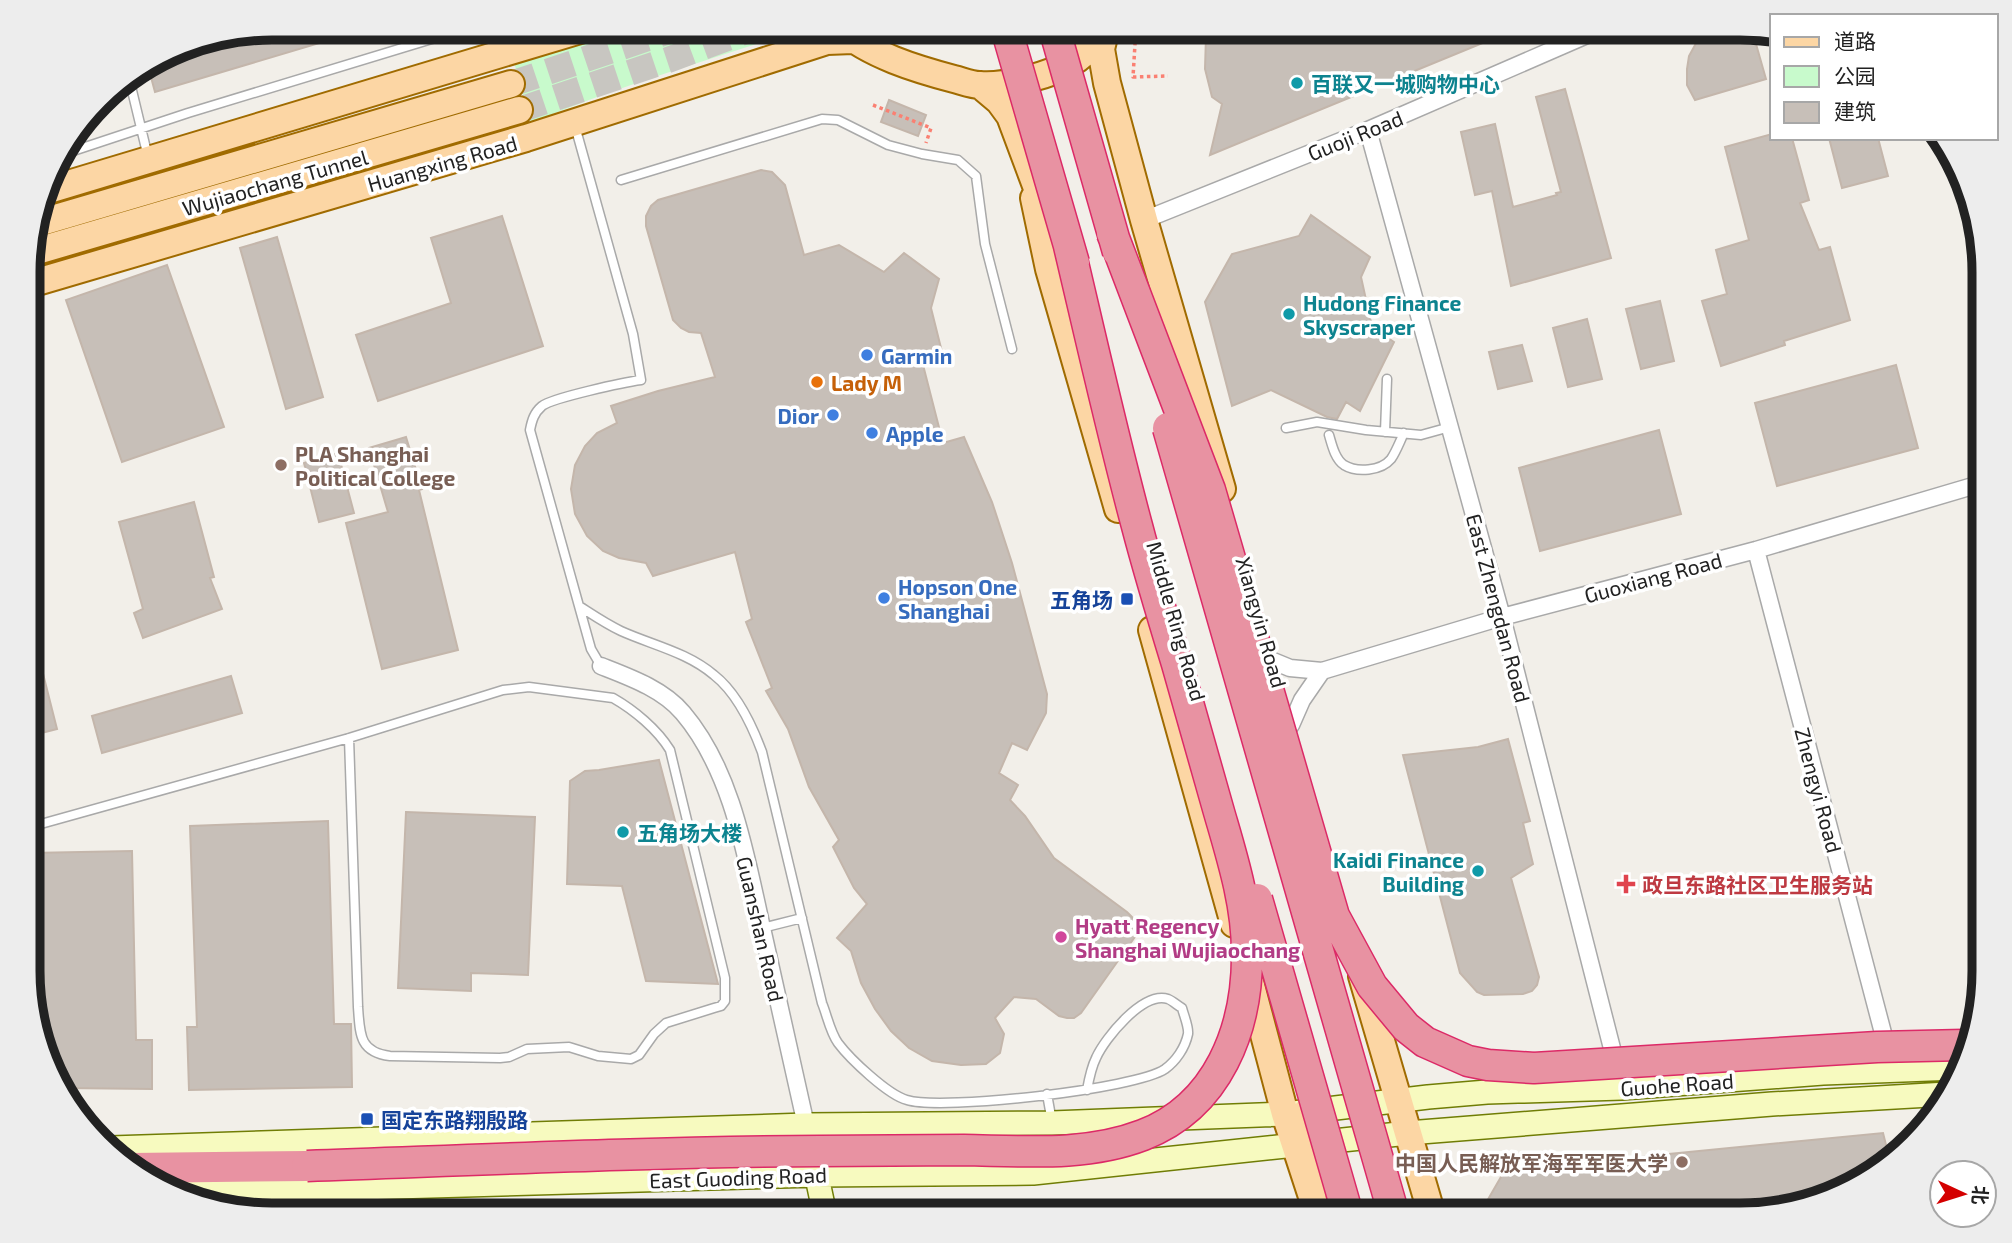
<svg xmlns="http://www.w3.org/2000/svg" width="2012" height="1243" font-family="'Exo 2','Noto Sans SC',sans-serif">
<rect width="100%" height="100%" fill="#f2efe9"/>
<!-- park -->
<path fill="#c8facc" d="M627,28H774L778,37C695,64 611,89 531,123L514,62Z"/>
<!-- building -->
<path fill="#c7bfb8" stroke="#c4b6ab" stroke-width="2" d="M273,28H355L356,32L155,92L148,66L179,46Z
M1209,28H1519L1210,155L1222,104L1212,97L1205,69L1206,36Z
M1718,28L1752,30L1766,79L1695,100L1687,85V69L1689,56L1700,36Z
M1565,89L1611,258L1511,286L1492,191L1475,195L1461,132L1495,124L1513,207L1557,195L1556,193L1561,192L1536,97Z
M889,100L926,115L918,136L881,122Z
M1772,134V138H1792L1809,200L1800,203L1819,250L1830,247L1850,320L1784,341L1785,345L1721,366L1702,301L1727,294L1716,250L1749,240L1725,147Z
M1829,138H1878L1888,176L1842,188Z
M761,170L772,172L785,185L804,255L839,245L884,272L904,253L939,279L931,308L943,356L922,361L943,443L964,437L992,502L1012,563L1047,694L1046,713L1027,750L1012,743L999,773L1018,785L1010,800L1025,816L1054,858L1127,912L1134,919L1137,927V934L1081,1013L1074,1018H1067L1059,1016L1036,999L1014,997L995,1018L1004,1034L1000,1053L986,1064L961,1065L932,1061L909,1048L891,1031L875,1009L861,983L851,951L837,938L867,904L854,888L833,847L839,840L809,787L788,729L766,691L772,688L746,622L752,619L735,552L653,576L646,563L619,558L603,551L587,536L575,514L571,489L575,465L585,446L597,433L617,423L611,406L658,391L715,377L701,333L689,332L681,328L673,320L646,226V216L651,206L658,200Z
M1311,215L1370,257L1361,277L1372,327L1394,342L1360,411L1346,402L1337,419L1327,417L1271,390L1232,406L1205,302L1232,254L1299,236Z
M502,216L543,346L378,401L356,335L451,303L431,238Z
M277,237L323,397L286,409L240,248Z
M167,265L224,427L122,462L66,300Z
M1660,301L1674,361L1641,369L1626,309Z
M1587,319L1602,379L1568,387L1553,328Z
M1522,345L1532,381L1498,389L1489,352Z
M1896,365L1918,448L1777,486L1755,403Z
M1659,430L1681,514L1540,551L1519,468Z
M406,437L422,489L419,490L458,650L382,669L346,523L388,512L369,448Z
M338,453L354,513L319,522L304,463Z
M194,502L214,577L210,578L222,609L143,638L134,613L143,609L119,522Z
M36,646L57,729L30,736V647Z
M231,676L242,713L102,753L92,716Z
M1508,739L1530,821L1523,823L1533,864L1511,878L1539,977L1537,985L1532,991L1523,994L1484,995L1477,992L1460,973L1403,755L1478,747Z
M659,760L718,984L646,981L622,886L567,884L570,781L585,771L599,770Z
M406,812L535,817L528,975L471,973V991L398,988Z
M328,821L334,1024H351L352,1087L189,1090L187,1027H197L190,826Z
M132,851L136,1040H152V1089L62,1088L30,1002V853Z
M1883,1133L1889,1157L1862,1182L1755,1214L1479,1215L1505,1170Z"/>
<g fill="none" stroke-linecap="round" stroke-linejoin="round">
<!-- primary-tunnel -->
<path stroke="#c8c6c1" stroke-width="26" stroke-dasharray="26 13" stroke-linecap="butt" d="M511,84L678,28
M519,110L668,60L754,28"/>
<!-- lane casing -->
<g stroke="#a9a9a9" stroke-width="11">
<path id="lane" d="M129,78L148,157
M575,126L633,334L641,380C625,382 552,398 542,406C534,413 532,420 530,430L579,606C593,615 606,624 621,631C652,645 687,652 714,675C737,693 752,725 762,752L822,1003C827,1015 830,1032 838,1043C850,1059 888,1095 907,1100C942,1111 1136,1089 1165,1069C1176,1061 1185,1048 1188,1034C1189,1027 1184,1016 1182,1008C1178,1006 1173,1001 1168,999C1143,991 1105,1038 1096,1058C1091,1068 1089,1079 1087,1090
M61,155L188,113L468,28
M621,180L822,119L838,120L888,145L922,154L958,160L976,176L985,244L1012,349
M1286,428L1317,422L1366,430L1421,435L1450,427
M1385,432L1387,379
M1329,435C1332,445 1335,459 1344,465C1357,473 1381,471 1391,459C1396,452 1400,441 1404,433
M579,606L591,649L601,666
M30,827L349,738L503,690L529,687L613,698C634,710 657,729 670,750L725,978V1001L721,1006L714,1008L666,1023L654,1034L639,1055L631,1059L598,1056L569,1047L527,1049L509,1057L500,1058L390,1056C359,1052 360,1034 358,1007L349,738
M762,928L802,918
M1047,1094L1052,1122"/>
</g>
<!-- street casing -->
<g stroke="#a9a9a9" stroke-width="19">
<path id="street" d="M1368,130L1502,617L1617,1068
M1144,220L1368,130L1603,28
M1756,550L1888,1052
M1273,661L1290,668L1322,671L1502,617L1756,550L1983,483
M601,666C629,677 663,689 683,713C734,773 747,863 764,937C778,1000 792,1063 806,1125
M1291,725L1302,700L1322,671"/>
</g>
<!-- secondary casing -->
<g stroke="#707d05" stroke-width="26">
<path id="secondary" d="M111,1148L806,1125L1052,1123L1285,1114L1428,1097L1487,1092L1622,1088L1823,1073L1956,1068
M814,1163L825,1215
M180,1193L816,1175L1033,1173L1408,1133L1772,1104L1947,1094"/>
</g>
<!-- primary casing -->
<g stroke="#a06b00" stroke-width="30">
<path id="primary" d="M1106,28L1101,49L1107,83L1144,220L1222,489
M840,29C870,55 916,69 954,79C962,81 972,85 980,85C1006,87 1052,75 1074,61C1086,54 1094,40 1101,28
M980,85L999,101L1010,116L1047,215
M45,191L587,28
M1034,198L1049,269L1118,509
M35,224L511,84
M30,253L519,110
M30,284L526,138L827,41L853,40
M1152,630L1234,924
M1248,974L1285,1114L1318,1215
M1362,976L1432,1215
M1305,1113L1313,1143V1195"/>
</g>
<!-- highway casing -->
<g stroke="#dc2a67" stroke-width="33">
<path id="highway" d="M131,1168L307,1166"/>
</g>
<!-- path -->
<path stroke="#fa8072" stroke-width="3.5" stroke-dasharray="3.5 3.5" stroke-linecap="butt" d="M1136,28L1133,77L1168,76
M873,105L931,128L926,143"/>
<!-- lane -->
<use href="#lane" stroke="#fff" stroke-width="8"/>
<!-- street -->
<use href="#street" stroke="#fff" stroke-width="16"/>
<!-- secondary -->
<use href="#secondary" stroke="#f7fabf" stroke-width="23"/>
<!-- primary -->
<use href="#primary" stroke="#fcd6a4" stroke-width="26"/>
<!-- highway -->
<use href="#highway" stroke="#e892a2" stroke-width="30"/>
<!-- highway-bridge casing -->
<g stroke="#dc2a67" stroke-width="33" stroke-linecap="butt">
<path id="highway-bridge" d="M1006,28L1074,263
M1054,28L1118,252
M1112,233L1210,490L1334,916L1372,986L1406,1027L1425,1042L1468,1061L1488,1065L1534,1068L1877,1047L1964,1045
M1168,428L1394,1215
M1257,899L1348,1215
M307,1166C478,1160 649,1152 820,1151C868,1151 916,1150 964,1150C1023,1151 1086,1157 1143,1135C1218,1106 1248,1029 1247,952C1247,904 1232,857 1219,812C1205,762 1191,713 1177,664C1163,618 1149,572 1137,526C1112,433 1091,339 1069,246"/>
</g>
<!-- highway-bridge -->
<use href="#highway-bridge" stroke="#e892a2" stroke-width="30"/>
</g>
<!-- markers -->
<g fill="#0f9aa8" stroke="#fff" stroke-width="2.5">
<circle cx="1297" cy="83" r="7"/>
<circle cx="1289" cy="314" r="7"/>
<circle cx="623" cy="832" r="7"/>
<circle cx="1478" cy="871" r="7"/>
</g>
<g fill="#3f7fe0" stroke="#fff" stroke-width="2.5">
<circle cx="867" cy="355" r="7"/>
<circle cx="833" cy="415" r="7"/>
<circle cx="872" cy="433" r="7"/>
<circle cx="884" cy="598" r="7"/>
</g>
<circle fill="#e8710a" stroke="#fff" stroke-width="2.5" cx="817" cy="382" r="7"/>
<g fill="#8d6e63" stroke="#fff" stroke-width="2.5">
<circle cx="281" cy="465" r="7"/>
<circle cx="1682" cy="1162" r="7"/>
</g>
<g fill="#1a4fb4" stroke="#fff" stroke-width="2.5">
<rect x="1120" y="592" width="14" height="14" rx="3.5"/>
<rect x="360" y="1112" width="14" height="14" rx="3.5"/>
</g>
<path fill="#e0444e" stroke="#fff" stroke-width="2.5" d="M1622.5 873.5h7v7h7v7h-7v7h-7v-7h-7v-7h7z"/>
<circle fill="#d1479c" stroke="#fff" stroke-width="2.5" cx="1061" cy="937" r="7"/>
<g text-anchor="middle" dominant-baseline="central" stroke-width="7" stroke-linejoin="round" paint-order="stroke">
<!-- culture labels -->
<g font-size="21" font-weight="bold" fill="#0d838f" stroke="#fff" text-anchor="start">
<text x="1311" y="83">百联又一城购物中心</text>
<text x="1303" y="302">Hudong Finance<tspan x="1303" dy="24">Skyscraper</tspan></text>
<text x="637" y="832">五角场大楼</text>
<text x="1464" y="859" text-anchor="end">Kaidi Finance<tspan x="1464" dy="24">Building</tspan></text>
</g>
<!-- street labels -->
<g font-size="21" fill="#222" stroke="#fff">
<text transform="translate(1355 135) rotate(-22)">Guoji Road</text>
<text transform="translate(442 163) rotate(-16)">Huangxing Road</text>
<text transform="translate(275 182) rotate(-16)">Wujiaochang Tunnel</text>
<text transform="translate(1653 577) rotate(-15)">Guoxiang Road</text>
<text transform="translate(1499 608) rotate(75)">East Zhengdan Road</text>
<text transform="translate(1177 621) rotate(74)">Middle Ring Road</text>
<text transform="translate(1262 622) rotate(74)">Xiangyin Road</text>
<text transform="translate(1819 790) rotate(75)">Zhengyi Road</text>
<text transform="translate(761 929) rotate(77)">Guanshan Road</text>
<text transform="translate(1677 1084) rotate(-4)">Guohe Road</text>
<text transform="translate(738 1177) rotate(-2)">East Guoding Road</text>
</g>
<!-- shop labels -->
<g font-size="21" font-weight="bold" fill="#366cbe" stroke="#fff" text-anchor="start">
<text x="881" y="355">Garmin</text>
<text x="819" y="415" text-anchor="end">Dior</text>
<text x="886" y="433">Apple</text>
<text x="898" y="586">Hopson One<tspan x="898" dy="24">Shanghai</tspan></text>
</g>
<!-- food labels -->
<g font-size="21" font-weight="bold" fill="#c56008" stroke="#fff" text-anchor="start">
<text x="831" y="382">Lady M</text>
</g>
<!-- education labels -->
<g font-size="21" font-weight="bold" fill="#785e54" stroke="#fff" text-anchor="start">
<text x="295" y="453">PLA Shanghai<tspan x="295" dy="24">Political College</tspan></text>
<text x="1668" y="1162" text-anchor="end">中国人民解放军海军军医大学</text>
</g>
<!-- transit labels -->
<g font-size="21" font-weight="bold" fill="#164399" stroke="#fff" text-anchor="end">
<text x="1113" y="599">五角场</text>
<text x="381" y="1119" text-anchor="start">国定东路翔殷路</text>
</g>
<!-- health labels -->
<g font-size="21" font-weight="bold" fill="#be3a42" stroke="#fff" text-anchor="start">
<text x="1642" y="884">政旦东路社区卫生服务站</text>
</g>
<!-- hotel labels -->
<g font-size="21" font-weight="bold" fill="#b23c85" stroke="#fff" text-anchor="start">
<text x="1075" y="925">Hyatt Regency<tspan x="1075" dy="24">Shanghai Wujiaochang</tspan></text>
</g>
</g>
<!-- crop -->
<path d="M0 0H2012V1243H0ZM272 40H1740A232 232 0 0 1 1972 272V971A232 232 0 0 1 1740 1203H272A232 232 0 0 1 40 971V272A232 232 0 0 1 272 40Z" fill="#ededed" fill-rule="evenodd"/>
<path fill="none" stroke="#222" stroke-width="9" d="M272 40H1740A232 232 0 0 1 1972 272V971A232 232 0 0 1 1740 1203H272A232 232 0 0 1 40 971V272A232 232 0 0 1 272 40Z"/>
<!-- legend -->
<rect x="1770" y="14" width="228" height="126" fill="#ffffff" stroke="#a7a7a7" stroke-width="2"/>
<rect x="1784" y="37" width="35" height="10" fill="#fcd6a4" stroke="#a7a7a7" stroke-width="2"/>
<text x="1834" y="49" font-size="21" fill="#222222">道路</text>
<rect x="1784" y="66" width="35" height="21" fill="#c8facc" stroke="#a7a7a7" stroke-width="2"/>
<text x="1834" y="84" font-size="21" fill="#222222">公园</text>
<rect x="1784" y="102" width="35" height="21" fill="#c7bfb8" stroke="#a7a7a7" stroke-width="2"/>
<text x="1834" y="119" font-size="21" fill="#222222">建筑</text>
<!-- north arrow -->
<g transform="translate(1963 1194) rotate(94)"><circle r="33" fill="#ffffff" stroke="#a7a7a7" stroke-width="2"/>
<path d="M0-5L12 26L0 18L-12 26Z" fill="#d40000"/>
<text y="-10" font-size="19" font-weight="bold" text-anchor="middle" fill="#222222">北</text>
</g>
</svg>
